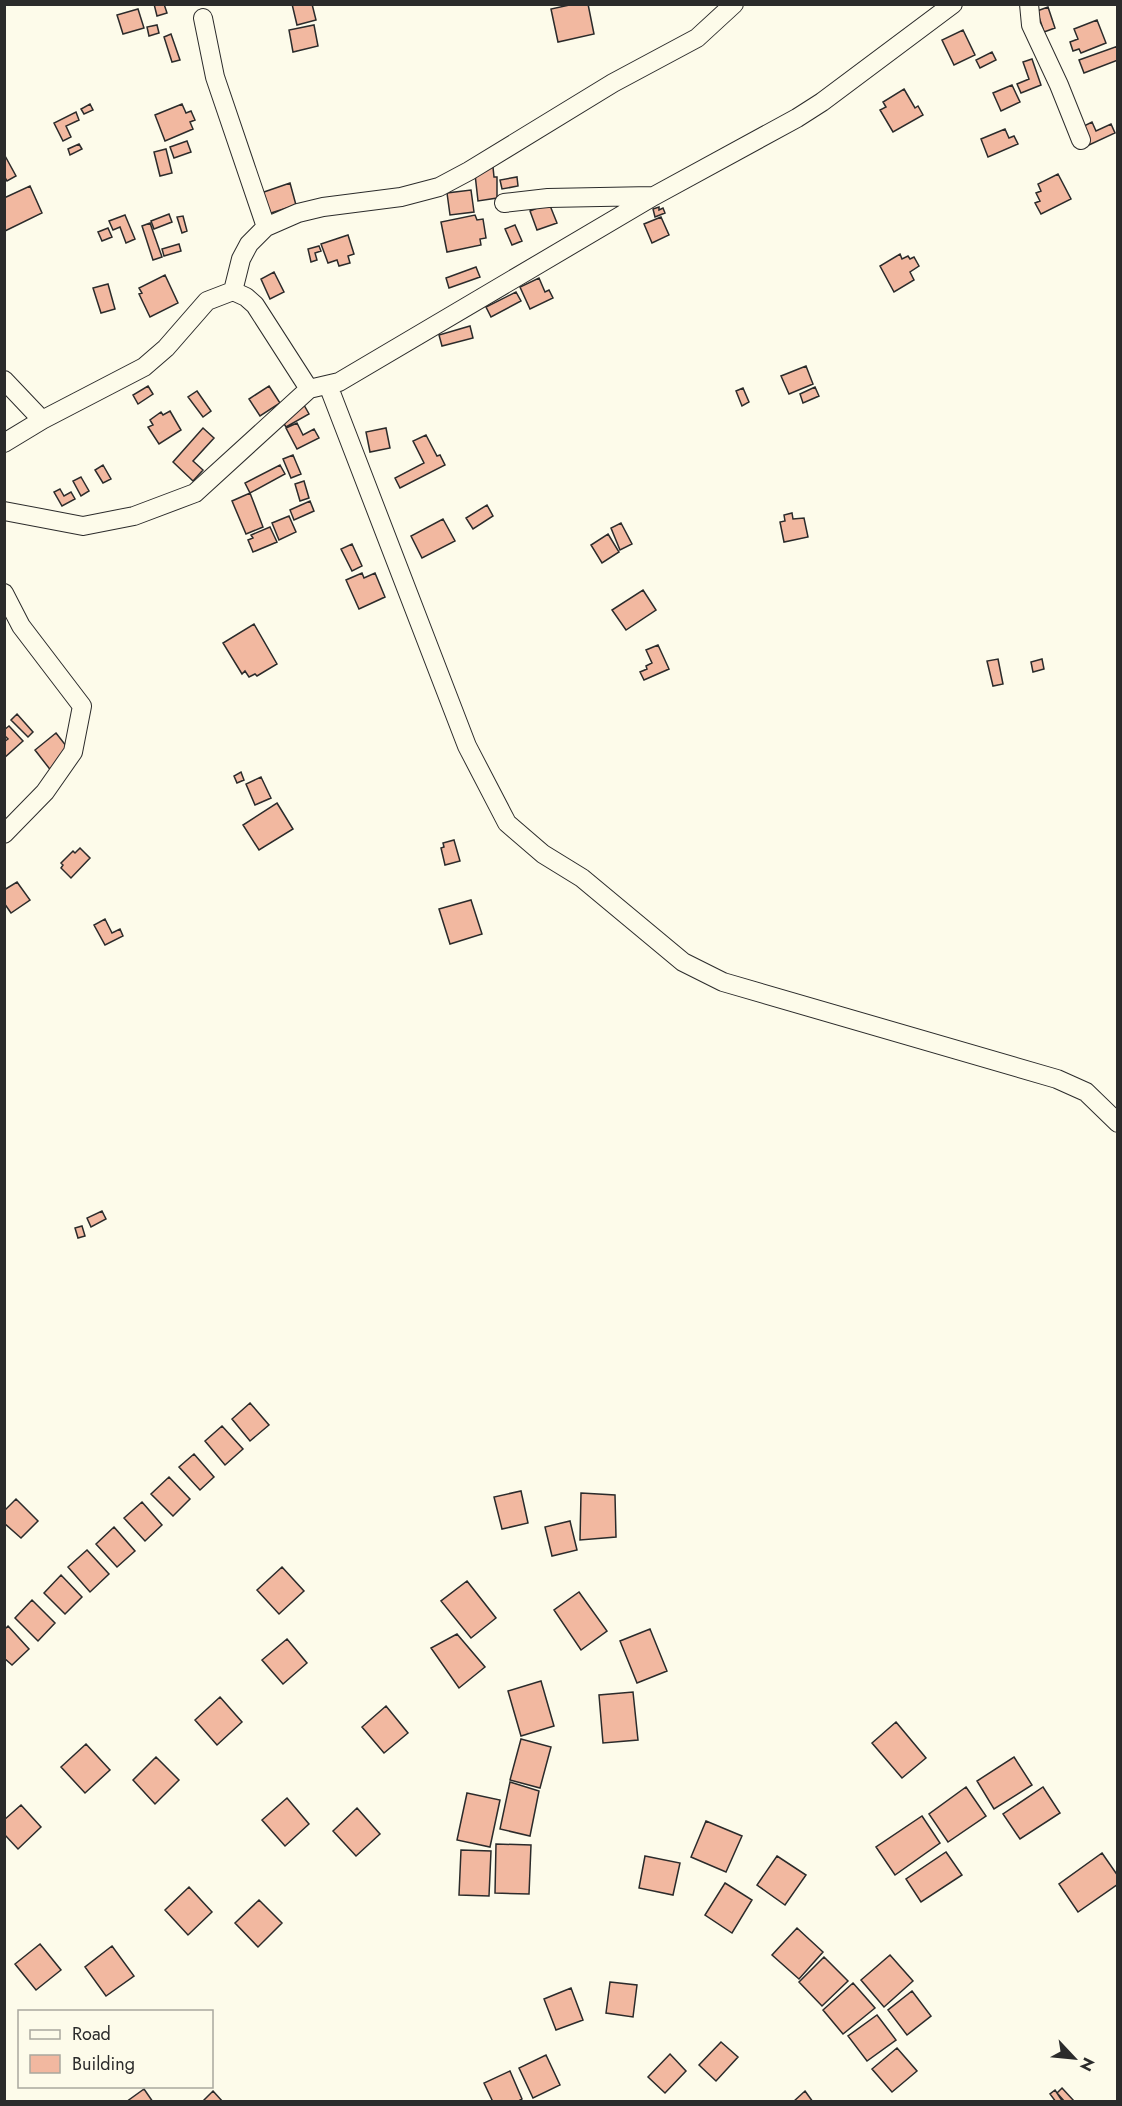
<svg xmlns="http://www.w3.org/2000/svg" width="1122" height="2106" font-family="Jost,sans-serif">
<rect width="100%" height="100%" fill="#fdfbea"/>
<!-- building -->
<path fill="#f2b8a0" stroke="#2b2b2b" stroke-width="1.5" d="M154,4H164L167,13L157,16Z
M292,4H312L316,20L297,25Z
M574,4H588L594,34L558,42L551,9Z
M1048,7L1055,28L1044,32L1037,11Z
M138,9L144,28L123,34L117,15Z
M1097,20L1106,43L1081,53L1079,49L1073,51L1070,42L1078,39L1074,29Z
M157,25L159,33L149,36L147,27Z
M314,25L318,46L293,52L289,30Z
M963,30L975,55L954,65L942,40Z
M171,34L180,60L172,62L164,37Z
M1118,46V60L1084,73L1079,60Z
M992,52L996,60L980,68L976,60Z
M1032,59L1041,85L1021,93L1017,84L1029,79L1023,62Z
M1012,85L1020,102L1001,111L993,93Z
M904,89L915,108L918,106L923,115L893,132L880,110L886,107L883,102Z
M90,104L93,110L84,114L81,109Z
M182,104L186,113L191,111L195,120L190,122L193,129L165,141L155,115Z
M76,112L79,120L66,126L71,137L63,141L54,123Z
M1092,122L1096,131L1111,124L1115,133L1089,145L1080,128Z
M1005,129L1009,138L1014,136L1018,144L988,157L981,139Z
M187,141L191,152L174,158L170,147Z
M79,144L82,149L70,155L68,149Z
M166,149L172,173L160,176L154,152Z
M4,154L16,176L7,181L4,176Z
M493,167L494,177H497V198L478,201L475,174L481,169Z
M1058,174L1071,199L1041,214L1035,203L1040,201L1036,193L1041,191L1038,184Z
M517,177L518,186L502,189L500,180Z
M290,183L296,205L268,214L261,193Z
M30,186L42,213L5,231L4,198Z
M471,190L474,212L450,215L447,193Z
M549,203L557,223L537,230L530,211Z
M659,207V210L663,208L665,213L655,217L653,209Z
M169,214L172,222L154,229L151,221Z
M125,215L135,239L126,243L120,227L113,230L109,221Z
M475,215L477,220L483,219L486,238L480,239L481,245L447,252L441,222Z
M183,216L187,231L182,233L177,217Z
M661,217L669,235L652,243L644,224Z
M150,223L162,257L153,260L142,226Z
M515,225L522,241L512,245L505,229Z
M108,228L112,237L102,241L98,232Z
M348,235L354,254L348,256L350,263L339,266L337,260L328,263L321,244Z
M179,244L181,251L164,256L162,249Z
M319,246L321,251L315,253L317,260L311,262L308,249Z
M900,254L902,259L908,256L910,259L914,257L919,266L910,272L914,280L894,292L880,266Z
M476,267L480,277L449,288L446,278Z
M274,272L284,292L270,299L261,279Z
M165,275L178,303L150,317L139,294L142,293L139,288Z
M539,278L545,292L549,290L553,298L530,309L520,287Z
M108,284L115,309L101,313L93,288Z
M516,292L521,301L491,317L486,307Z
M470,326L473,338L442,346L439,335Z
M806,366L813,384L789,394L781,376Z
M148,386L153,394L138,404L133,395Z
M269,386L280,403L260,416L249,399Z
M815,387L819,396L803,403L800,394Z
M743,388L749,402L742,406L736,391Z
M197,391L211,411L203,417L188,397Z
M304,405L309,414L286,427L281,419Z
M170,411L181,430L159,444L148,427L153,425L150,420L161,412L163,415Z
M297,423L303,435L314,429L319,438L297,449L286,428Z
M203,428L214,438L193,461L203,470L193,481L173,462Z
M386,428L390,448L370,452L366,432Z
M426,435L437,456L440,455L445,465L400,488L395,478L424,463L413,441Z
M293,455L301,474L291,478L283,459Z
M103,465L111,479L103,483L95,470Z
M280,465L285,474L250,493L245,483Z
M81,477L89,491L81,496L73,481Z
M304,481L309,498L300,501L295,484Z
M60,489L64,496L71,492L75,499L62,506L54,492Z
M250,493L263,527L246,534L232,501Z
M310,501L314,511L294,520L290,510Z
M487,505L493,516L473,529L466,518Z
M792,513L793,519L804,518L808,537L784,542L780,522L785,521L784,515Z
M289,516L296,532L279,540L272,523Z
M443,519L455,541L422,558L411,536Z
M621,523L632,544L620,550L611,528Z
M270,527L277,542L253,552L248,540L253,538L251,535Z
M608,534L619,552L602,563L591,545Z
M352,544L362,566L352,571L341,549Z
M362,573L364,578L375,573L385,597L359,609L346,580Z
M643,590L656,610L626,630L612,610Z
M254,624L277,664L257,676L255,674L249,677L245,671L242,674L223,643Z
M658,645L669,669L644,680L640,672L647,669L646,666L652,663L646,650Z
M998,659L1003,684L993,686L987,661Z
M1042,659L1044,669L1033,672L1031,662Z
M17,714L33,732L28,737L11,720Z
M9,726L23,741L4,758V742L8,739L4,735V730Z
M56,733L67,747L52,772L35,750Z
M241,772L244,780L237,783L234,776Z
M261,777L271,798L255,805L246,784Z
M277,803L293,829L259,850L243,825Z
M454,840L460,861L445,865L441,848L444,847L443,843Z
M80,848L90,858L71,878L61,868L63,865L61,863L73,851L75,853Z
M17,882L30,900L11,913L4,903V890Z
M471,900L482,934L450,944L439,909Z
M105,919L112,933L120,929L123,936L105,945L94,925Z
M102,1211L106,1219L91,1227L87,1218Z
M82,1226L85,1236L78,1238L75,1228Z
M250,1403L269,1425L250,1441L232,1419Z
M222,1426L243,1449L225,1465L205,1441Z
M194,1454L214,1477L200,1490L179,1467Z
M169,1477L190,1499L173,1516L151,1494Z
M521,1491L528,1523L502,1529L494,1497Z
M581,1493L615,1495L616,1537L580,1540Z
M16,1499L38,1521L21,1538L4,1523V1511Z
M142,1502L162,1525L145,1541L124,1518Z
M570,1521L577,1550L552,1556L545,1527Z
M114,1527L135,1551L117,1567L96,1544Z
M87,1550L109,1574L90,1592L68,1567Z
M282,1567L304,1591L279,1614L257,1590Z
M61,1575L82,1597L65,1614L44,1593Z
M467,1581L496,1618L471,1638L441,1601Z
M579,1592L607,1631L581,1650L554,1610Z
M32,1600L55,1623L38,1641L15,1618Z
M8,1626L29,1649L12,1665L4,1658V1630Z
M650,1629L667,1671L637,1683L620,1641Z
M457,1634L485,1667L459,1688L431,1648Z
M287,1639L307,1663L283,1684L262,1660Z
M541,1681L554,1726L521,1736L508,1691Z
M633,1692L638,1740L603,1743L599,1695Z
M220,1697L242,1722L217,1745L195,1720Z
M386,1706L408,1733L384,1753L362,1727Z
M896,1722L926,1758L902,1778L872,1743Z
M521,1739L551,1747L540,1788L510,1780Z
M86,1744L110,1770L85,1793L61,1767Z
M156,1757L179,1780L155,1804L133,1780Z
M1014,1757L1032,1785L994,1809L977,1781Z
M510,1782L539,1791L530,1836L500,1829Z
M966,1787L986,1816L948,1842L929,1814Z
M1043,1787L1060,1813L1020,1839L1003,1814Z
M467,1793L500,1800L490,1847L457,1840Z
M287,1798L309,1824L285,1846L262,1820Z
M21,1805L41,1827L18,1849L4,1834V1820Z
M357,1808L380,1834L356,1856L333,1831Z
M922,1816L940,1843L895,1875L876,1847Z
M706,1821L742,1836L726,1872L691,1857Z
M496,1844L531,1845L529,1894L495,1893Z
M461,1850L491,1851L489,1896L459,1895Z
M946,1852L962,1875L921,1902L906,1879Z
M1102,1853L1118,1876V1884L1078,1912L1059,1884Z
M645,1856L680,1863L673,1895L639,1888Z
M777,1856L806,1875L785,1905L757,1885Z
M725,1883L752,1900L732,1933L705,1915Z
M189,1887L212,1912L188,1935L165,1910Z
M259,1900L282,1923L258,1947L235,1923Z
M797,1928L823,1952L799,1979L772,1955Z
M40,1944L61,1970L36,1990L15,1964Z
M112,1946L134,1976L106,1996L85,1967Z
M890,1955L913,1981L884,2007L861,1980Z
M824,1957L848,1981L822,2006L799,1982Z
M610,1982L637,1985L633,2017L606,2013Z
M853,1983L875,2008L843,2034L823,2010Z
M571,1988L583,2020L556,2030L544,1999Z
M912,1991L931,2016L907,2035L888,2010Z
M877,2015L896,2040L867,2061L848,2036Z
M721,2042L738,2057L716,2081L699,2065Z
M897,2048L917,2071L892,2092L872,2069Z
M670,2054L686,2071L665,2093L648,2077Z
M546,2055L560,2085L533,2098L519,2068Z
M510,2071L522,2099L517,2102H493L484,2083Z
M1062,2088L1074,2101V2102H1065L1057,2093Z
M144,2089L153,2102H126Z
M1055,2090L1063,2102H1056L1050,2094Z
M213,2091L223,2102H202Z
M805,2091L813,2102H793Z"/>
<g fill="none" stroke-linecap="round" stroke-linejoin="round">
<!-- minor casing -->
<g stroke="#2b2b2b" stroke-width="20">
<path id="minor" d="M1029,4L1031,25L1059,85L1081,140
M203,18L215,77L266,227
M504,203L548,198L652,196
M233,291L241,259L249,244L266,227L298,213L323,207L401,197L439,187L469,171L613,83L697,38L734,4
M4,380L42,420
M328,385L467,746L507,823L543,854L582,878L683,962L723,982L1057,1079L1086,1092L1118,1123
M4,443L42,420L144,367L166,348L207,301L233,291L246,297L255,305L309,389L339,382L654,196L797,118L822,102L953,4
M4,511L83,526L134,516L195,493L309,389
M4,593L21,626L82,706L73,752L45,792L4,834"/>
</g>
<!-- minor -->
<use href="#minor" stroke="#fdfbea" stroke-width="18"/>
</g>
<!-- border -->
<rect width="1122" height="2106" fill="none" stroke="#2b2b2b" stroke-width="12"/>
<!-- legend -->
<rect x="18" y="2010" width="195" height="78" fill="#fdfbea" stroke="#a9a89e" stroke-width="1.5"/>
<rect x="30" y="2030" width="30" height="9" fill="#fdfbea" stroke="#a9a89e" stroke-width="1.5"/>
<text x="72" y="2040" font-size="18" fill="#2b2b2b">Road</text>
<rect x="30" y="2055" width="30" height="18" fill="#f2b8a0" stroke="#a9a89e" stroke-width="1.5"/>
<text x="72" y="2070" font-size="18" fill="#2b2b2b">Building</text>
<!-- north arrow -->
<g transform="translate(1074 2058) rotate(116)" stroke="#fdfbea" stroke-width="4.5" paint-order="stroke">
<path d="M0-4.5L10 22L0 15L-10 22Z" fill="#2b2b2b"/>
<text y="-9" font-size="16" font-weight="bold" text-anchor="middle" fill="#2b2b2b">N</text>
</g>
</svg>
